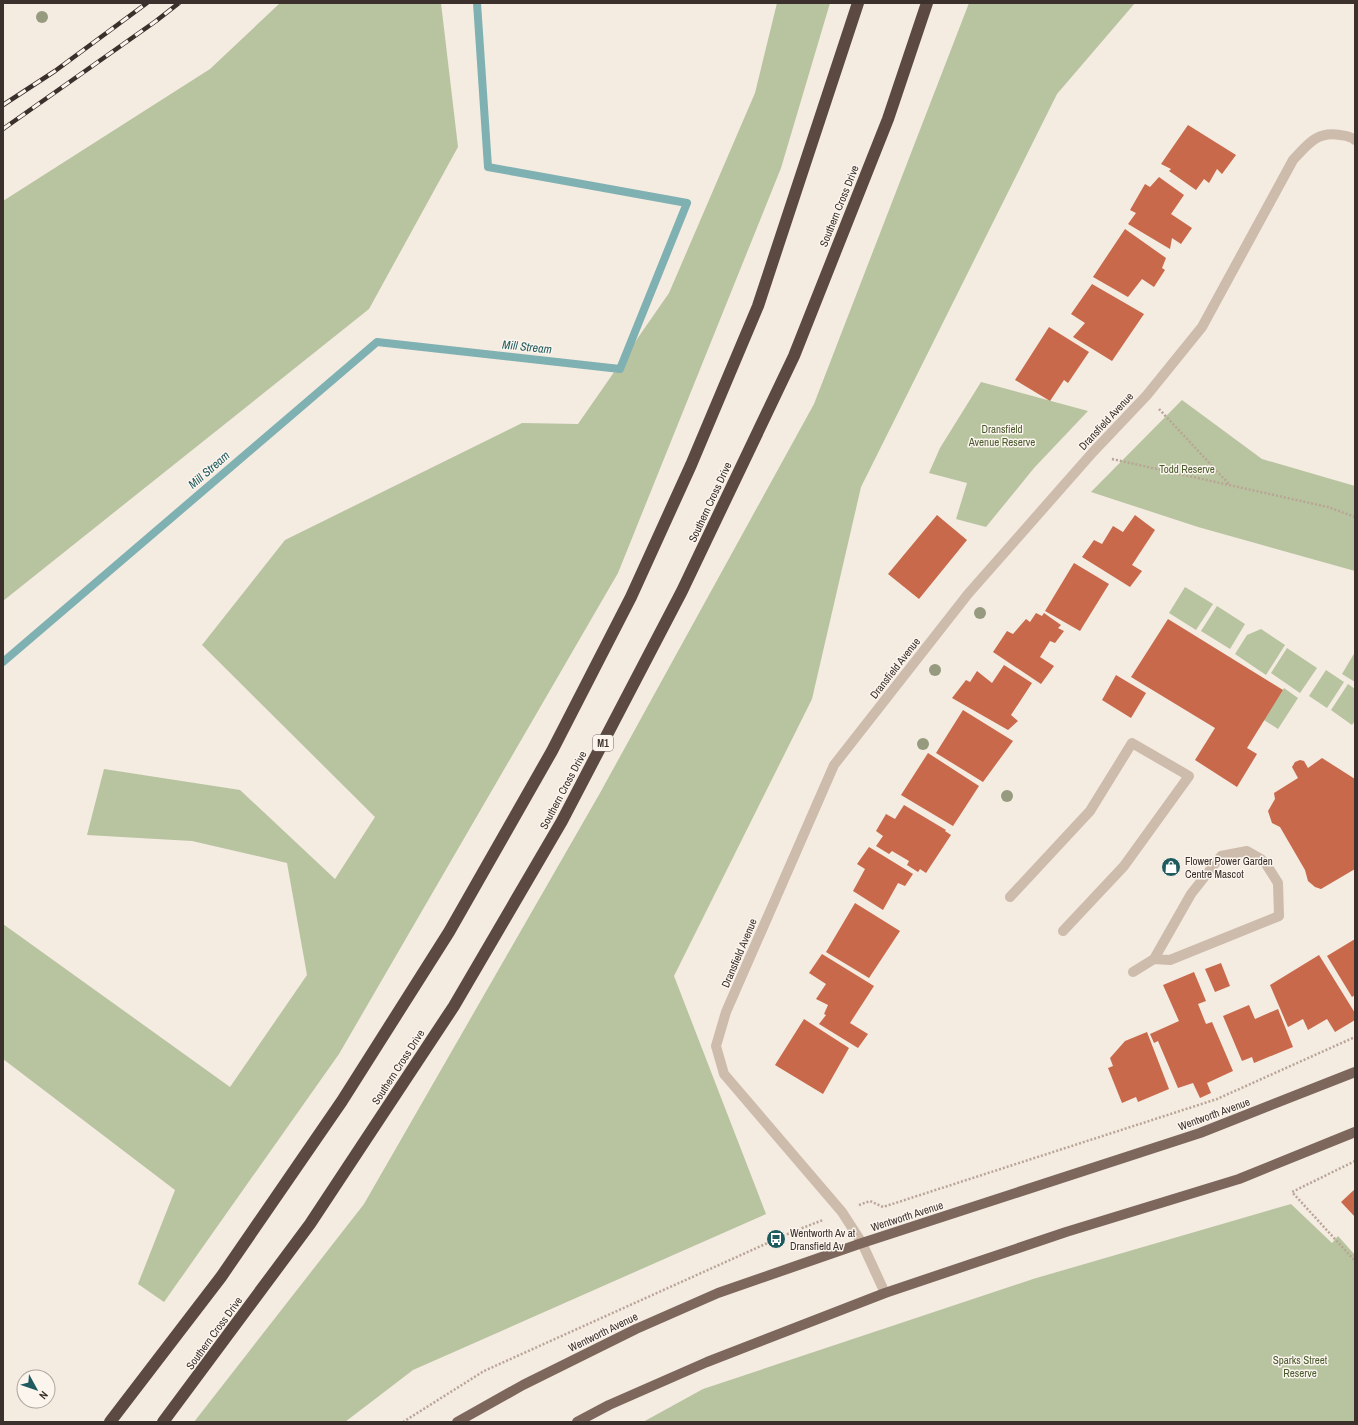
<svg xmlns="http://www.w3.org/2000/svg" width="1358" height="1425" font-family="'Archivo Narrow',sans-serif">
<rect width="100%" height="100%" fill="#f4ebe1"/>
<!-- green -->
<path fill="#b8c4a0" d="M280,3H441L458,147L369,309L3,601V201L210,69Z
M777,3H830L781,168L618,573L339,1054L164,1302L138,1284L175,1190L3,1059V924L230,1087L307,975L287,863L192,841L87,835L104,769L240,790L335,879L375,817L202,645L285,540L522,423L578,424L669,293L755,93Z
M969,3H1135L1057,94L861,487L812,699L674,976L766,1214L413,1370L345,1422H194L364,1204L600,793L814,404Z
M981,382L1088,411L1034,468L986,527L956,519L967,483L929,473L940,448Z
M1182,400L1262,459L1355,486V571L1198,527L1091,492Z
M1185,587L1213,604L1196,630L1169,613Z
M1217,606L1245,624L1230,649L1201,631Z
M1261,629L1285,645L1266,675L1235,654L1247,635Z
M1287,648L1317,668L1300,693L1271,673Z
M1355,652V682L1342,674Z
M1326,670L1344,682L1327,708L1309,696Z
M1348,684L1355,689V721L1352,725L1331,710Z
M1284,688L1298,698L1278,729L1264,720Z
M1291,1204L1332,1243L1338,1236L1355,1255V1422H643L703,1389L1033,1279Z"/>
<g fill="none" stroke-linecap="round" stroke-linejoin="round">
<!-- stream -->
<path stroke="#7fb0b2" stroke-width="8" d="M3,662L377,342L620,369L687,203L488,167L477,3"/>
</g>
<!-- building -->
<path fill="#c8694b" d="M1188,125L1236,155L1222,174L1217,169L1209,183L1204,179L1196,190L1169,171L1171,169L1161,164Z
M1159,177L1184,195L1171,214L1192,228L1181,244L1172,238L1170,249L1128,224L1136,213L1130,210L1145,184L1150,187Z
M1125,229L1166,258L1162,268L1165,270L1154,287L1142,279L1128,297L1093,277Z
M1092,284L1144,314L1112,361L1073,337L1085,323L1071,314Z
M1049,327L1089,352L1068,383L1064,380L1050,401L1015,380Z
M937,515L967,540L919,599L888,574Z
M1135,515L1155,530L1132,565L1142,571L1130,587L1082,557L1094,540L1102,544L1113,526L1123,532Z
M1074,563L1109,584L1080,631L1045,611Z
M1036,613L1042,616L1044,613L1061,625L1058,628L1064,631L1055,643L1050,641L1040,657L1054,666L1041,684L993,652L1007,631L1013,634L1026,619L1030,622Z
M1168,619L1283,690L1247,748L1257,754L1237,787L1195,760L1215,728L1131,677Z
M1004,665L1032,683L1011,715L1018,721L1008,730L952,698L966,680L970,682L977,671L992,683Z
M1116,675L1146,693L1131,718L1102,700Z
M963,710L1013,741L983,782L936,753Z
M928,753L979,786L953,826L901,795Z
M1322,758L1355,779V869L1321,889L1315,887L1308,881L1305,870L1280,827L1272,823L1268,811L1275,799L1274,793L1298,778L1292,767L1295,762L1300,760L1304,761L1308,768Z
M904,805L946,830L945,831L951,835L926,873L920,869L918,872L907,865L909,861L892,851L889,854L876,846L883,836L876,831L886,814L895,819Z
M869,847L913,874L905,886L898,883L883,910L853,891L865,869L857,864Z
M855,903L900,931L869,978L826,952Z
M1355,939V995L1352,997L1327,956Z
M822,954L874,986L850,1023L868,1034L858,1048L819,1024L826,1015L824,1014L828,1005L816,999L826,984L809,973Z
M1319,955L1355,1013V1020L1335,1032L1327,1019L1308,1030L1303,1019L1288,1027L1270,985Z
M1221,963L1230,986L1215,992L1205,969Z
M1194,972L1206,1001L1198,1004L1206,1024L1212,1022L1233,1071L1207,1083L1211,1093L1200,1098L1193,1083L1178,1088L1158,1041L1154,1043L1150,1034L1179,1021L1163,985Z
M1249,1005L1255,1019L1278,1009L1293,1047L1254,1063L1252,1057L1242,1061L1223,1016Z
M804,1019L849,1048L823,1094L775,1065Z
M1147,1032L1169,1089L1138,1102L1136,1097L1122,1103L1108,1068L1113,1066L1110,1058L1125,1041Z
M1355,1189V1217L1341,1202Z"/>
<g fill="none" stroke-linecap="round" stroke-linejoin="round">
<!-- path -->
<path stroke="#b9a596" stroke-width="2.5" stroke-dasharray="2 2" stroke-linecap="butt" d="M1159,409L1229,484
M1112,459L1328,507L1355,517
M1355,1161L1292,1192L1355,1261
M859,1205L870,1201L883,1207L1217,1099L1355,1037
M403,1422L484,1371L792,1232L823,1220"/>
<!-- minor -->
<path stroke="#cdbbac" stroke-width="10" d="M1010,897L1090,811L1132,743L1189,776L1124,866L1063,931
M1133,972L1154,959L1191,894L1221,856L1247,851L1261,859L1266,864L1278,883L1279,916L1170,960L1154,959
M885,1293L862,1243L842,1212L724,1074L716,1046L726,1012L834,765L968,594L1093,452L1147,395L1202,327L1293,160C1308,144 1317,131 1340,135C1346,136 1350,136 1355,140"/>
<!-- major -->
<path stroke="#7d675c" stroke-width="10" d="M457,1422L523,1385L636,1329L718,1293L862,1243L1200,1133L1355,1072
M577,1422L609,1405L707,1362L885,1293L1066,1232L1239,1179L1355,1132"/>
<!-- highway -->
<path stroke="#5c4a42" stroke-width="12" d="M110,1422L221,1277L342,1101L449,932L552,751L631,597L691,465L758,306L858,3
M163,1422L310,1224L454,1006L562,821L682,591L794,356L888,119L927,3"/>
<!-- rail casing -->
<g stroke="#3b302b" stroke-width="4.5">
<path id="rail" d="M3,105L55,71L147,3
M3,129L156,21L179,3"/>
</g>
<!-- rail -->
<use href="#rail" stroke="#fbf5ee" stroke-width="3" stroke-dasharray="9" stroke-linecap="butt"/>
</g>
<!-- trees -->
<g fill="#969b7f">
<circle cx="42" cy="17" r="6"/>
<circle cx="980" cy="613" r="6"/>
<circle cx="935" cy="670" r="6"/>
<circle cx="923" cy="744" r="6"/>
<circle cx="1007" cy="796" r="6"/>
</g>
<!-- icons -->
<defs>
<g id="shop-disc" transform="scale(1)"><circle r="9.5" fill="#1f5a5e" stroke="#fbf5ee"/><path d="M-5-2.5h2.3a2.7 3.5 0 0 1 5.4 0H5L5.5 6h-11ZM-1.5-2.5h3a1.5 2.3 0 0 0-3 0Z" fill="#fff"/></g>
<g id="bus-disc" transform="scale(1)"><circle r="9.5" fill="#1f5a5e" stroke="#fbf5ee"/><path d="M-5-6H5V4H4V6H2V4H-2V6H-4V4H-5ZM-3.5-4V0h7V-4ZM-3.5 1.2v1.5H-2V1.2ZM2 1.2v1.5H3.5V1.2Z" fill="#fff"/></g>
</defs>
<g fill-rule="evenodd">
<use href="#shop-disc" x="1171" y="867"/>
<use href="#bus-disc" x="776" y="1239"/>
</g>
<g text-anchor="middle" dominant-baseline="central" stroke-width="3" stroke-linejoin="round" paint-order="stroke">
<!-- shield labels -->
<rect fill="#fbf5ee" stroke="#756b66" stroke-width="1" x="593" y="735" width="20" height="16" rx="3"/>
<g font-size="10" font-weight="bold" fill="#3b302b">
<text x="603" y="743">M1</text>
</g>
<!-- street labels -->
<g font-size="11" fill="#3b302b" stroke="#fbf5ee">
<text transform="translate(839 206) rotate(-68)">Southern Cross Drive</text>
<text transform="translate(1106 421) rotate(-47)">Dransfield Avenue</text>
<text transform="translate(710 502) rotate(-65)">Southern Cross Drive</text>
<text transform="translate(895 668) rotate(-52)">Dransfield Avenue</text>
<text transform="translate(563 790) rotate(-62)">Southern Cross Drive</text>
<text transform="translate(739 953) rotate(-67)">Dransfield Avenue</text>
<text transform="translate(398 1067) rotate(-57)">Southern Cross Drive</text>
<text transform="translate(1214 1114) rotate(-20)">Wentworth Avenue</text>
<text transform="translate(907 1216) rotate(-18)">Wentworth Avenue</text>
<text transform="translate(603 1332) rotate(-26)">Wentworth Avenue</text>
<text transform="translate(214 1333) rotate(-54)">Southern Cross Drive</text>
</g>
<!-- park labels -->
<g font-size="11" fill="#4a5a2e" stroke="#fbf5ee">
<text x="1002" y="429">Dransfield<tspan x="1002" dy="13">Avenue Reserve</tspan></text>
<text x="1187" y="469">Todd Reserve</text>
<text x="1300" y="1360">Sparks Street<tspan x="1300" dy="13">Reserve</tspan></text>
</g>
<!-- poi labels -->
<g font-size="11" fill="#3b302b" stroke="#fbf5ee" text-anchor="start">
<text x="1185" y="861">Flower Power Garden<tspan x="1185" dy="13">Centre Mascot</tspan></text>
<text x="790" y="1233">Wentworth Av at<tspan x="790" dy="13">Dransfield Av</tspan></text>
</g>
<!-- water labels -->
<g font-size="12" font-style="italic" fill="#1f5a5e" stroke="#fbf5ee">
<text transform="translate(527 347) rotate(6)">Mill Stream</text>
<text transform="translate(209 470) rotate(-41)">Mill Stream</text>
</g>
</g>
<!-- border -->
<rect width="1358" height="1425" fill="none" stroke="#3b302b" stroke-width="8"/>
<!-- north arrow -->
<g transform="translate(36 1389) rotate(130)"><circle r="19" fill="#fbf5ee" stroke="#aea6a0"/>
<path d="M0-3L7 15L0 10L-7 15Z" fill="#1f5a5e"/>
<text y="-6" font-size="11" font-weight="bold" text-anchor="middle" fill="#3b302b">N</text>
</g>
</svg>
